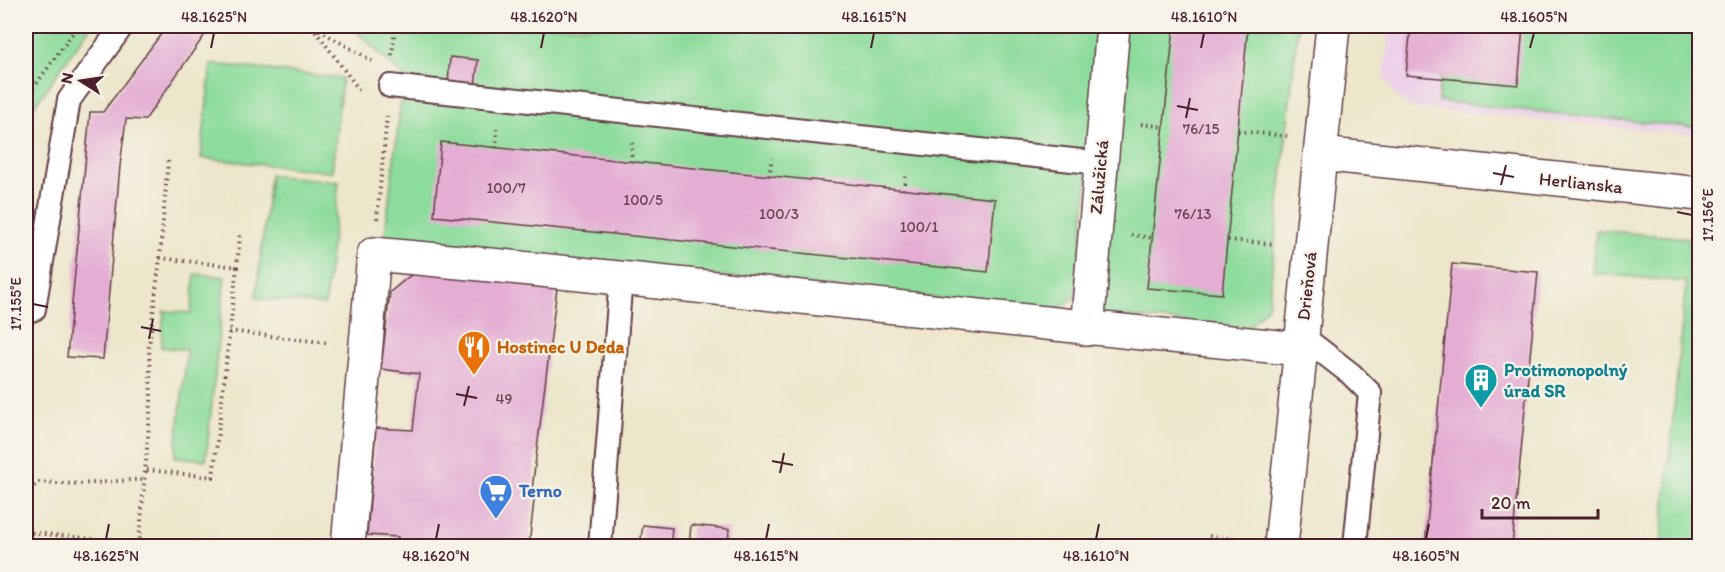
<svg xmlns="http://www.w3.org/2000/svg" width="1725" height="572" font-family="Itim,sans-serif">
<rect width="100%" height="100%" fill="#f7f3e8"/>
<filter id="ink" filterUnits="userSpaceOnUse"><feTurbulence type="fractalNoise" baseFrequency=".0167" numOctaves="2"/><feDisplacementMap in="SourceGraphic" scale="12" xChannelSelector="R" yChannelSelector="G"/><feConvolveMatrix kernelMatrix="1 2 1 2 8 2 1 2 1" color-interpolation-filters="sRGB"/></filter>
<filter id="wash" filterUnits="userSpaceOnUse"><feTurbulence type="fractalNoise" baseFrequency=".008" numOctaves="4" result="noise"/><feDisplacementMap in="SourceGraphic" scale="24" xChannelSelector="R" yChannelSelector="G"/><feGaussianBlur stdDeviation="1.35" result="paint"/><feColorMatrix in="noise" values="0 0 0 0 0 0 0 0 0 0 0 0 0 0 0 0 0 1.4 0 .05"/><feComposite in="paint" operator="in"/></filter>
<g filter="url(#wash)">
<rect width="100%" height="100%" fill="#ece6cb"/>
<!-- built -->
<path fill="#edd1e9" d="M1389,26H1699V135L1412,108L1394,93L1384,78Z"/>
<!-- green -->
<path fill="#8cdc9b" stroke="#6b7e63" stroke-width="1.5" d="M26,26H91L33,108L26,185Z
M351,26H1103L1076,296L1056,311L384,241L404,77Z
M1114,26H1298L1268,307L1247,328L1089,313Z
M1445,26H1699V128L1438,101Z
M211,64L342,78L332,172L201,158Z
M270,175L339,182L325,305L256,298Z
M1596,230L1699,239V546H1661L1686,282L1592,273Z
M195,274L225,277L206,460L175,457L187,350L161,347L164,311L191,313Z"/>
<g id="blocks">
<!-- building -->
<path fill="#e4aed4" d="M167,26H211L145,120L126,119L120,166L103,359L67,357L90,112H103Z
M1174,26H1248L1222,294L1147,288Z
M1411,26H1523L1518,85L1406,75Z
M450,57L478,60L475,87L448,84Z
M441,142L995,199L988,272L434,216Z
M1452,264L1538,272L1512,546H1425Z
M422,266L558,280L532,490L535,491L529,546H398V537L367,535L376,428L413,430L419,374L381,369L390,292Z
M643,525L672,528L670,546H640Z
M691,525L729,529L728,546H689Z"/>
</g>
</g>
<g filter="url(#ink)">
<use href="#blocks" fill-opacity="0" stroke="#623d43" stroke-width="1.5"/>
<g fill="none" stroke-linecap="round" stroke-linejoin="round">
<!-- service casing -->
<g stroke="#623d43" stroke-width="26">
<path id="service" d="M390,86L1100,163
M26,312L34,309L69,100L122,26
M1302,336L1351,374L1370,393L1355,546
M600,546L621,277"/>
</g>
<!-- minor casing -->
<g stroke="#623d43" stroke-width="36">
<path id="minor" d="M1320,154L1700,194
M1087,329L1113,26
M348,546L374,254C683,282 991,319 1300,349"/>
</g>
<!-- tertiary casing -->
<g stroke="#623d43" stroke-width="36">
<path id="tertiary" d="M1281,546L1333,26"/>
</g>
<!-- path -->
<path stroke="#623d43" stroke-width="4" stroke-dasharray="1.5 4.5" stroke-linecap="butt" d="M312,26L359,90
M314,27L372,61
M392,55L395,26
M26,98L78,26
M1141,124L1165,127
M1238,131L1287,136
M496,148L497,129
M631,162L632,143
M769,176L772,158
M904,190L906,172
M377,219L387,116
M1131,235L1153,238
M1228,240L1274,244
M160,258L168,160
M237,267L240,235
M229,331L329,343
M26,495L38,482L79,484L146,479
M26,532L158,546
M1209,536L1247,540
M139,545L151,401L149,346L160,258L237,267L213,477L147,470"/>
<!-- service -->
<use href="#service" stroke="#fff" stroke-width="22"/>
<!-- minor -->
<use href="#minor" stroke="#fff" stroke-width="33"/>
<!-- tertiary -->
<use href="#tertiary" stroke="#fff" stroke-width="33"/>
</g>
</g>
<!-- ticks -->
<path fill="none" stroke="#4a1f2b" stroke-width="2" d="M211,48L214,33M541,48L544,33M871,48L874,33M1201,48L1204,33M1530,48L1534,33M1177,106L1198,110M1186,118L1190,98M1493,173L1514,177M1501,185L1506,165M1677,212L1692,215M33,304L48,307M141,327L161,331M149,339L153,319M456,394L477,398M464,406L469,386M772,461L793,465M780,473L784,453M106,539L109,524M436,539L439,524M766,539L769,524M1096,539L1099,524M1426,539L1429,524"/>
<!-- icons -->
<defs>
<g id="restaurant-pin" transform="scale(1.725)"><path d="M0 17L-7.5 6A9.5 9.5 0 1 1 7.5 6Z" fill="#e8710a" stroke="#f7f3e8"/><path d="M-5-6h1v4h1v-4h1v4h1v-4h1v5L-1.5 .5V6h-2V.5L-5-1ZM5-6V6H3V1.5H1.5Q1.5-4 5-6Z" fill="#fff"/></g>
<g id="building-pin" transform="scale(1.725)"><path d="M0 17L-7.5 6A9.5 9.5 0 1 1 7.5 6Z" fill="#0f9aa8" stroke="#f7f3e8"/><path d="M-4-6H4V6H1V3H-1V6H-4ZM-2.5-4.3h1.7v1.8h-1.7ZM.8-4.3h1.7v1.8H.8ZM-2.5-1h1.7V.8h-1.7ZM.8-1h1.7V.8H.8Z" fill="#fff"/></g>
<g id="supermarket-pin" transform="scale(1.725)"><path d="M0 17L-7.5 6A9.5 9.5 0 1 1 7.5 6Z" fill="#3f7fe0" stroke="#f7f3e8"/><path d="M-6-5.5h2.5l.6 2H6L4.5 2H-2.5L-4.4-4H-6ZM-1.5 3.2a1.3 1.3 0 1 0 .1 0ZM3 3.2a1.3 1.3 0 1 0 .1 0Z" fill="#fff"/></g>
</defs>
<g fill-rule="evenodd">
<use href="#restaurant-pin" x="474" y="347"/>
<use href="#building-pin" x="1481" y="380"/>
<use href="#supermarket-pin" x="496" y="491"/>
</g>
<g text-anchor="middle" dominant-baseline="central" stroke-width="4.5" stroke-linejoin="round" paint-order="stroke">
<!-- number labels -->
<g font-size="15" fill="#704355">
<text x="1201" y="129">76/15</text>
<text x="506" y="188">100/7</text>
<text x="643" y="200">100/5</text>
<text x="779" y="214">100/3</text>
<text x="1193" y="214">76/13</text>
<text x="919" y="227">100/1</text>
<text x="504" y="399">49</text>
</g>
<!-- street labels -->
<g font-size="18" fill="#4a1f2b" stroke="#f7f3e8">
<text transform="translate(1099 177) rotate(-85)">Zálužická</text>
<text transform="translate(1581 183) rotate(6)">Herlianska</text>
<text transform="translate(1307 286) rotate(-84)">Drieňová</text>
</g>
<!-- food labels -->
<g font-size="18" font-weight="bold" fill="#c56008" stroke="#f7f3e8" text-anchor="start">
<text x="497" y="347">Hostinec U Deda</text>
</g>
<!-- culture labels -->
<g font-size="18" font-weight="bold" fill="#0d838f" stroke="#f7f3e8" text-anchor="start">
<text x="1504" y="370">Protimonopolný<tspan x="1504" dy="21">úrad SR</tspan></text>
</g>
<!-- shop labels -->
<g font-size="18" font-weight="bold" fill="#366cbe" stroke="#f7f3e8" text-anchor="start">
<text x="519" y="491">Terno</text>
</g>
</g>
<!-- margin -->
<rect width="1725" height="572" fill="none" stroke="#f7f3e8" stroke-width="66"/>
<!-- north arrow -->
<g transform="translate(81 81) rotate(282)" stroke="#f7f3e8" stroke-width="4.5" paint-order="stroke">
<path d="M0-4.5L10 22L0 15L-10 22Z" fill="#4a1f2b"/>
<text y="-9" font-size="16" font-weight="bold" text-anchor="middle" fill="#4a1f2b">N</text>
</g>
<!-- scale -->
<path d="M1482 509v9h116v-9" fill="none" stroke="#4a1f2b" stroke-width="3"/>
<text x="1491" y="509" font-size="18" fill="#4a1f2b" stroke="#f7f3e8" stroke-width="4.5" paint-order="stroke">20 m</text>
<rect x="33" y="33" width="1659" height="506" fill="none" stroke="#4a1f2b" stroke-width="2"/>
<g font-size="15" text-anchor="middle" fill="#4a1f2b">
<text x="214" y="22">48.1625°N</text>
<text x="544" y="22">48.1620°N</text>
<text x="874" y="22">48.1615°N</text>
<text x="1204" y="22">48.1610°N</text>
<text x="1534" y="22">48.1605°N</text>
<text transform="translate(1708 215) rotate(-90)" y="5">17.156°E</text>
<text transform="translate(16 304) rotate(-90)" y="5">17.155°E</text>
<text x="106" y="561">48.1625°N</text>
<text x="436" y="561">48.1620°N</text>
<text x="766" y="561">48.1615°N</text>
<text x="1096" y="561">48.1610°N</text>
<text x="1426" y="561">48.1605°N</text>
</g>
</svg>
